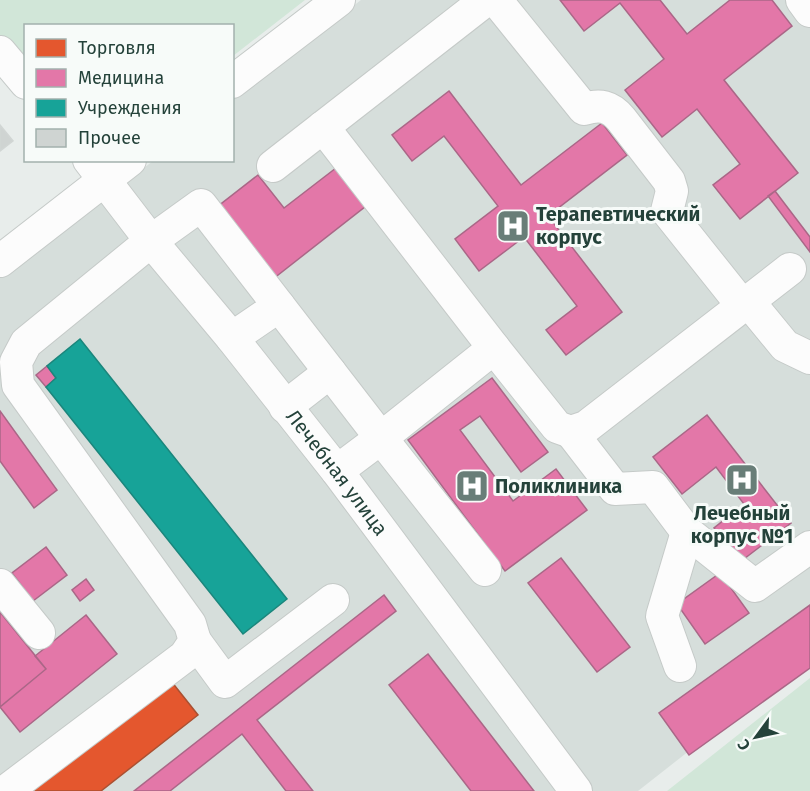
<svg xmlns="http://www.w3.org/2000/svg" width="810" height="791" font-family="'Fira Sans',sans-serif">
<rect width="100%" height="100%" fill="#e8edeb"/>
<!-- built -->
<path fill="#d6dedb" d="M361,0H810V656L638,791H0V277L153,161L232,160L233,99Z"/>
<!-- green -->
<path fill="#d1e6d8" d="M0,0H305L233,56L232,26H26L25,73L0,41Z
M810,678V791H667Z"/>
<!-- shops -->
<path fill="#e4572e" stroke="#aa5132" stroke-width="1.5" d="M171,681L198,715L101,791H31Z"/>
<!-- health -->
<path fill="#e377a8" stroke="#aa6787" stroke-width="1.5" d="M560,0H660L687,34L730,0H772L792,26L724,80L798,173L740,219L713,185L740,164L697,109L662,137L625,90L664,59L620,3L584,31Z
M449,91L521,185L602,123L627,155L548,216L622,312L566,355L546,330L577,306L524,237L479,271L455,239L498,206L444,136L412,161L392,135Z
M336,168L366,206L273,279L217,207L258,175L284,208Z
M775,191L810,237V252L768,196Z
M47,366L56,378L46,387L36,375Z
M492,378L548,452L521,472L480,416L460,430L513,501L556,469L587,510L505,571L408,440Z
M0,411L57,490L34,508L0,461Z
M707,415L791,523L740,562L714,528L744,504L716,467L682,494L653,457Z
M46,547L67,575L33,601L12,573Z
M561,558L630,647L597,672L528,583Z
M720,573L749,613L705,644L677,604Z
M86,579L94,590L80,601L72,590Z
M384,595L396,611L257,720L313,791H286L242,734L170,791H134Z
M810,605V668L689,755L659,713Z
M0,612L46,669L0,707Z
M86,615L117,654L20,732L0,707L46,669L35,656Z
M428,654L534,791H471L389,685Z"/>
<!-- public -->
<path fill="#17a398" stroke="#1b867c" stroke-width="1.5" d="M80,339L287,599L243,634L46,387L56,378L47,366Z"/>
<!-- building -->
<path fill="#cfd4d2" stroke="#d1d6d4" stroke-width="1.5" d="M0,125L13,141L0,151Z"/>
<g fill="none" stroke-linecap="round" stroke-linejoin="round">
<!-- minor casing -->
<g stroke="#c5cac8" stroke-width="34">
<g id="minor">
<path d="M496,0L584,109C600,104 610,106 621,119L669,181L672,191L667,211L742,305"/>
<path d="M802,0L810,11"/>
<path d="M0,52L26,83"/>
<path d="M232,82L339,0"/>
<path d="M323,127L494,348"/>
<path id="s1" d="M89,160L151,241L232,338L337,471L576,791"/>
<path d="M273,166L486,0"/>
<path d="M0,261L130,160"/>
<path d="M748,301L785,346L810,358"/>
<path d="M232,338L279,306"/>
<path d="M285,407L330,372"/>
<path d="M571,432L615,489L653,487L687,532L755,586L810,547"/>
<path d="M337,471L381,438L485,570"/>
<path d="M0,585L39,633"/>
<path d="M195,641L225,682L333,600"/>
<path d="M680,666L662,616L687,532"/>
<path d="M6,791L185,656L195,641L190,624L18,385L16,362L26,343L151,241L201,205L381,438L494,348L557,427L571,432L586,427L790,269"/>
</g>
</g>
<!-- minor -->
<use href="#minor" stroke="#fcfcfc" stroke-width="32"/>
</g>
<!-- icons -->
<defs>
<g id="hospital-square" transform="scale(1.725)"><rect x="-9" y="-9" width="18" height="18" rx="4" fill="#697e78" stroke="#f7fbf9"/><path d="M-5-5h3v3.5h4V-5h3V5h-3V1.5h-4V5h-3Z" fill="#fff"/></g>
</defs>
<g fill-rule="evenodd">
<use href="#hospital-square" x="513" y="226"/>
<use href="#hospital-square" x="742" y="480"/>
<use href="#hospital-square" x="472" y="486"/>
</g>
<g text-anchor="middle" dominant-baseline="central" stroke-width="6" stroke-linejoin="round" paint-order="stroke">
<!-- poi labels -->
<g font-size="20" font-weight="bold" fill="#24423a" stroke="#f7fbf9" text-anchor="start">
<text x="536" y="214">Терапевтический<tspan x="536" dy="23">корпус</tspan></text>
<text x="495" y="486">Поликлиника</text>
<text x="742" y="513" text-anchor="middle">Лечебный<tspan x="742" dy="23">корпус №1</tspan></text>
</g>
<!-- street labels -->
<g font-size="20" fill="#24423a" stroke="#f7fbf9">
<text stroke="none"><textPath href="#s1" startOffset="399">Лечебная улица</textPath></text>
</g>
</g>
<!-- legend -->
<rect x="24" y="24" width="210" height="138" fill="#f7fbf9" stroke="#a3b1ad" stroke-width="1.5"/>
<rect x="36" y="39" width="30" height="18" fill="#e4572e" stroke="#a3b1ad" stroke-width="1.5"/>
<text x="78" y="54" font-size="18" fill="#24423a">Торговля</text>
<rect x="36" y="69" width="30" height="18" fill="#e377a8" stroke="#a3b1ad" stroke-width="1.5"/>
<text x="78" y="84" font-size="18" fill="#24423a">Медицина</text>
<rect x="36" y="99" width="30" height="18" fill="#17a398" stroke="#a3b1ad" stroke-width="1.5"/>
<text x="78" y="114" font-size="18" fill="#24423a">Учреждения</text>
<rect x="36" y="129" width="30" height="18" fill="#cfd4d2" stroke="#a3b1ad" stroke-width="1.5"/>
<text x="78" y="144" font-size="18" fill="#24423a">Прочее</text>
<!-- north arrow -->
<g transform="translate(756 737) rotate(237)" stroke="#f7fbf9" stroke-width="4.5" paint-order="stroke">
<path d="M0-4.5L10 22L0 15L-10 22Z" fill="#24423a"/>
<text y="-9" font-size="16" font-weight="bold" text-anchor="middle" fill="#24423a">С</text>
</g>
</svg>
